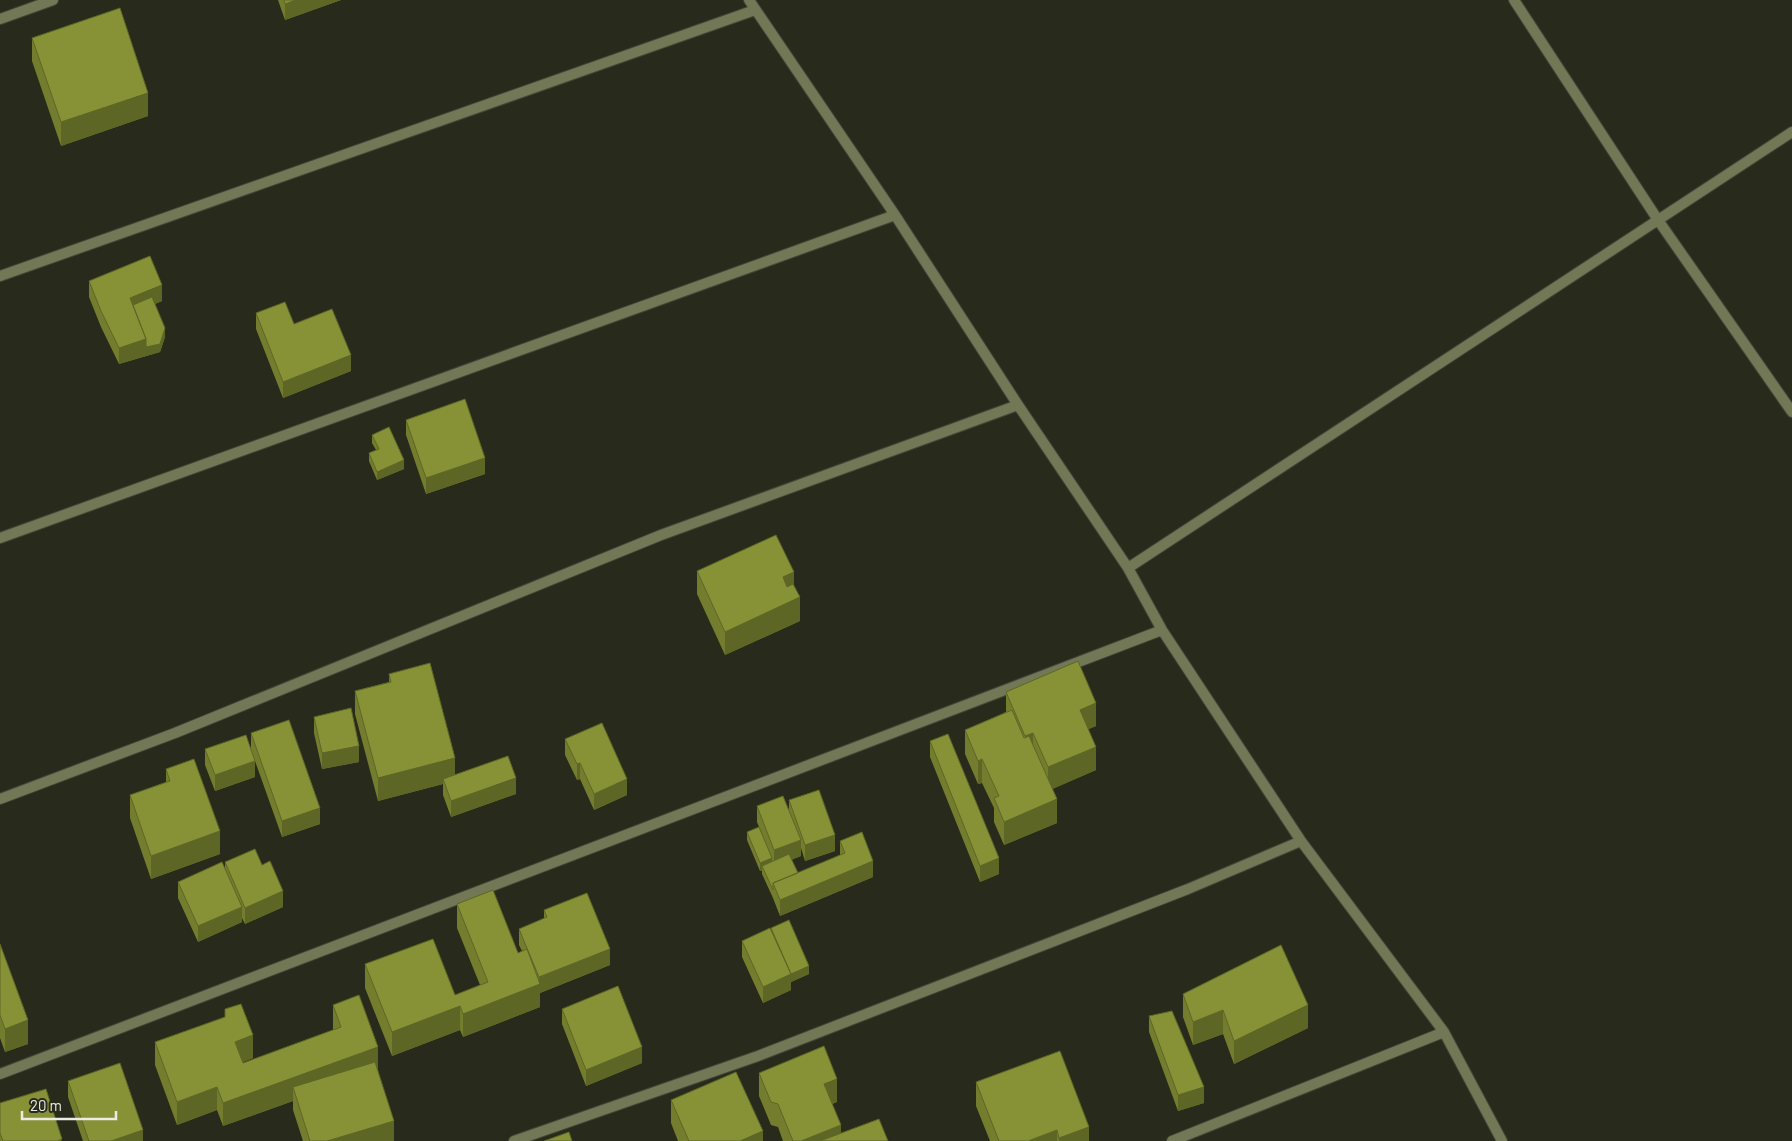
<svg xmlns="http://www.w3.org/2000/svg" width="1792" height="1141" font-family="Barlow,sans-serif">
<rect width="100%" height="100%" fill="#282a1c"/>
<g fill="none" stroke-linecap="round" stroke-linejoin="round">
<!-- minor casing -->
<g stroke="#434538" stroke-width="12">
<path id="minor" d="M749,0L895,215L1018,405L1128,568L1162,630L1301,841L1444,1032L1502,1141
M1514,0L1658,220L1792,412
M0,19L53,0
M0,276L755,10
M0,538L895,215
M1128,568L1792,132
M0,799L175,733L661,535L1018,405
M0,1074L1162,630
M514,1141L758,1056L1188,889L1301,841
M1172,1141L1444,1032"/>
</g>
<!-- minor -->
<use href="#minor" stroke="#727855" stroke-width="10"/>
</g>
<!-- wall -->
<path fill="#747d2e" d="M278,0H341L285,20Z
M32,38L148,116L61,146L32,61Z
M89,281L162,301L155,304L165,337L160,352L119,364L101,327L89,297Z
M256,313L294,324L351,371L283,398L256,329Z
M406,420L485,474L426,494L406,435Z
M372,435L404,469L377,480L369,461V453L376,450L372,443Z
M697,571L794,585L800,621L725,655L697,594Z
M389,674L455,775L516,794L451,817L443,795V784L378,801L355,714V691L389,682Z
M1006,692L1096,726L1088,729L1096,770L1052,789L1057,823L1004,845L994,822V808L982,783L978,784L965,754V730L1006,712Z
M314,717L359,762L322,769L314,733Z
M251,733L320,824L282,837L255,761V777L215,791L205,765V749H251Z
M565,739L627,795L594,810L580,779L577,780L565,755Z
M930,741L999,874L980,882L930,757Z
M166,769L220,854L151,879L130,818V795L166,782Z
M789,800L835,851L805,861L801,848V856L791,860L798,873L840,855V841L873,877L780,916L773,898L762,874V871H760L747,840V832L763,837L757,822V806L789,810Z
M225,862L262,865L283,907L245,924L242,918V922L198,942L178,898V882L225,868Z
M457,904L518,953L522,951L519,945V929L544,919V910L610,965L540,993V1007L463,1037L460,1030L392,1056L365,988V964L455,995L480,985L457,928Z
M771,928L809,974L791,982V981V990L763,1003L742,957V941L771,931Z
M0,944L28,1044L5,1052L0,1038Z
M1183,994L1308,1028L1234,1064L1223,1034L1193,1045L1183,1017Z
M333,1005L378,1070L394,1141H303L293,1110V1101L223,1126L217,1110L177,1125L155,1065V1042L253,1058L243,1062V1063L333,1030Z
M562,1009L642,1063L586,1086L562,1024Z
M1149,1016L1204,1103L1178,1111L1149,1032Z
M759,1073L837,1102L832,1104L841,1133L888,1141H783L778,1127L771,1125L759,1096Z
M68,1081L143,1141H83L68,1097Z
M976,1082L1089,1141H990L976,1106Z
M671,1100L763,1141H678L671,1123Z
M0,1103L62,1141H0Z"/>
<!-- shaded-wall -->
<path fill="#5e6626" d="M296,0H341L285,20V4Z
M148,93V116L61,146V122Z
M162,285V301L133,313L130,298Z
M165,328V337L160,352L119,364V348L146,339Z
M351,355V371L283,398V382Z
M485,458V474L426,494V478Z
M404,460V469L377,480V472Z
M794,572V595L783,601V577Z
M800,597V621L725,655V632Z
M1096,703V726L1080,733V710Z
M1033,733V756L1025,759V736Z
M359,746V762L322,769V753Z
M1096,747V770L1048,791V767Z
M455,758V781L443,779V784L378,801V778Z
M982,759V783L978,784V761Z
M255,761V777L215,791V775Z
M580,763V779L577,780V764Z
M516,778V794L451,817V801Z
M627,779V795L594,810V794Z
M1057,799V823L1004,845V822Z
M320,808V824L282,837V821Z
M220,831V854L151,879V856Z
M835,835V851L805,861V845Z
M801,840V856L774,866V850Z
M772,858V866H762V871H760V863Z
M999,858V874L980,882V866Z
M873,861V877L780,916V900Z
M283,891V907L245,924V908Z
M242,907V922L198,942V926Z
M610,949V965L540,993V1007L463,1037V1014L539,984V977Z
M809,966V974L791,982V974Z
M791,974V990L763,1003V987Z
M1308,1005V1028L1234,1064V1041Z
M460,1006V1030L392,1056V1032Z
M1223,1010V1034L1193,1045V1022Z
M28,1020V1044L5,1052V1029Z
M253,1035V1058L235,1065V1042Z
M378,1047V1070L293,1087V1101L223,1126V1103Z
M642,1047V1063L586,1086V1070Z
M837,1079V1102L824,1107V1084Z
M217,1087V1110L177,1125V1102Z
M1204,1087V1103L1178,1111V1095Z
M394,1121V1141H327Z
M841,1125V1141H801Z
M1089,1127V1141H1059V1138Z
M143,1130V1141H111Z
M1057,1130V1141H1028Z
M763,1131V1141H740Z"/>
<!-- building -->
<path fill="#879136" stroke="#5e6626" d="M284,0H296L285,4Z
M120,8L148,93L61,122L32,38Z
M150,256L162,285L130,298L146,339L119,348L101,311L89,281Z
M152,297L165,328L160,344L146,347V339L133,305Z
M285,302L294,324L332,309L351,355L283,382L256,313Z
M465,399L485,458L426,478L406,420Z
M389,427L404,460L377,472L369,453L379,449L372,435Z
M776,535L794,572L783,577L787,587L793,584L800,597L725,632L697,571Z
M1078,661L1096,703L1080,710L1096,747L1048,767L1033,733L1025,736L1006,692Z
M430,663L455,758L378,778L355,691L391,682L389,674Z
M351,708L359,746L322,753L314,717Z
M1012,710L1024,738L1029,736L1057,799L1004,822L994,798L999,796L982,759L978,761L965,730Z
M289,720L320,808L282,821L251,733Z
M602,723L627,779L594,794L580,763L577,764L565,739Z
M948,734L999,858L980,866L930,741Z
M246,735L255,761L215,775L205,749Z
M508,756L516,778L451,801L443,779Z
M194,759L220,831L151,856L130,795L170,781L166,769Z
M819,790L835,835L805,845L789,800Z
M783,796L801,840L774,850L757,806Z
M759,827L772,858L760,863L747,832Z
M862,832L873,861L780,900L773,883L845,853L840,841Z
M255,849L262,865L270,861L283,891L245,908L225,862Z
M789,854L798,873L773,883V890L762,866Z
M222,862L242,907L198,926L178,882Z
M493,890L518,953L527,949L540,984L463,1014L460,1006L392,1032L365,964L433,939L455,995L488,982L457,904Z
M587,893L610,949L539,977L519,929L547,917L544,910Z
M789,920L809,966L791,974L771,928Z
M770,928L791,974L763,987L742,941Z
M0,944L28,1020L5,1029L0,1015Z
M1281,945L1308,1005L1234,1041L1223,1010L1193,1022L1183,994Z
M618,986L642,1047L586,1070L562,1009Z
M359,995L378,1047L223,1103L217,1087L177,1102L155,1042L225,1017V1009L241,1004L253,1035L235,1042L243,1063L341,1027L333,1005Z
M1172,1011L1204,1087L1178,1095L1149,1016Z
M824,1046L837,1079L824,1084L841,1125L801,1141H793L778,1104L771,1102L759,1073Z
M1060,1051L1089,1127L1059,1138L1057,1130L1028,1141H999L976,1082Z
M375,1062L394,1121L327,1141H310L293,1087Z
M120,1063L143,1130L111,1141H89L68,1081Z
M736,1072L763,1131L740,1141H689L671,1100Z
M46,1089L62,1139L57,1141H3L0,1133V1103Z
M879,1119L888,1141H820Z
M569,1132L572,1141H544Z"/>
<!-- scale -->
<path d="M22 1111v8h94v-8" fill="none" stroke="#ebece4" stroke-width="2.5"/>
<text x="30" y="1111" font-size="15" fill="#ebece4" stroke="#282a1c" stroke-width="4" paint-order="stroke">20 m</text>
</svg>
